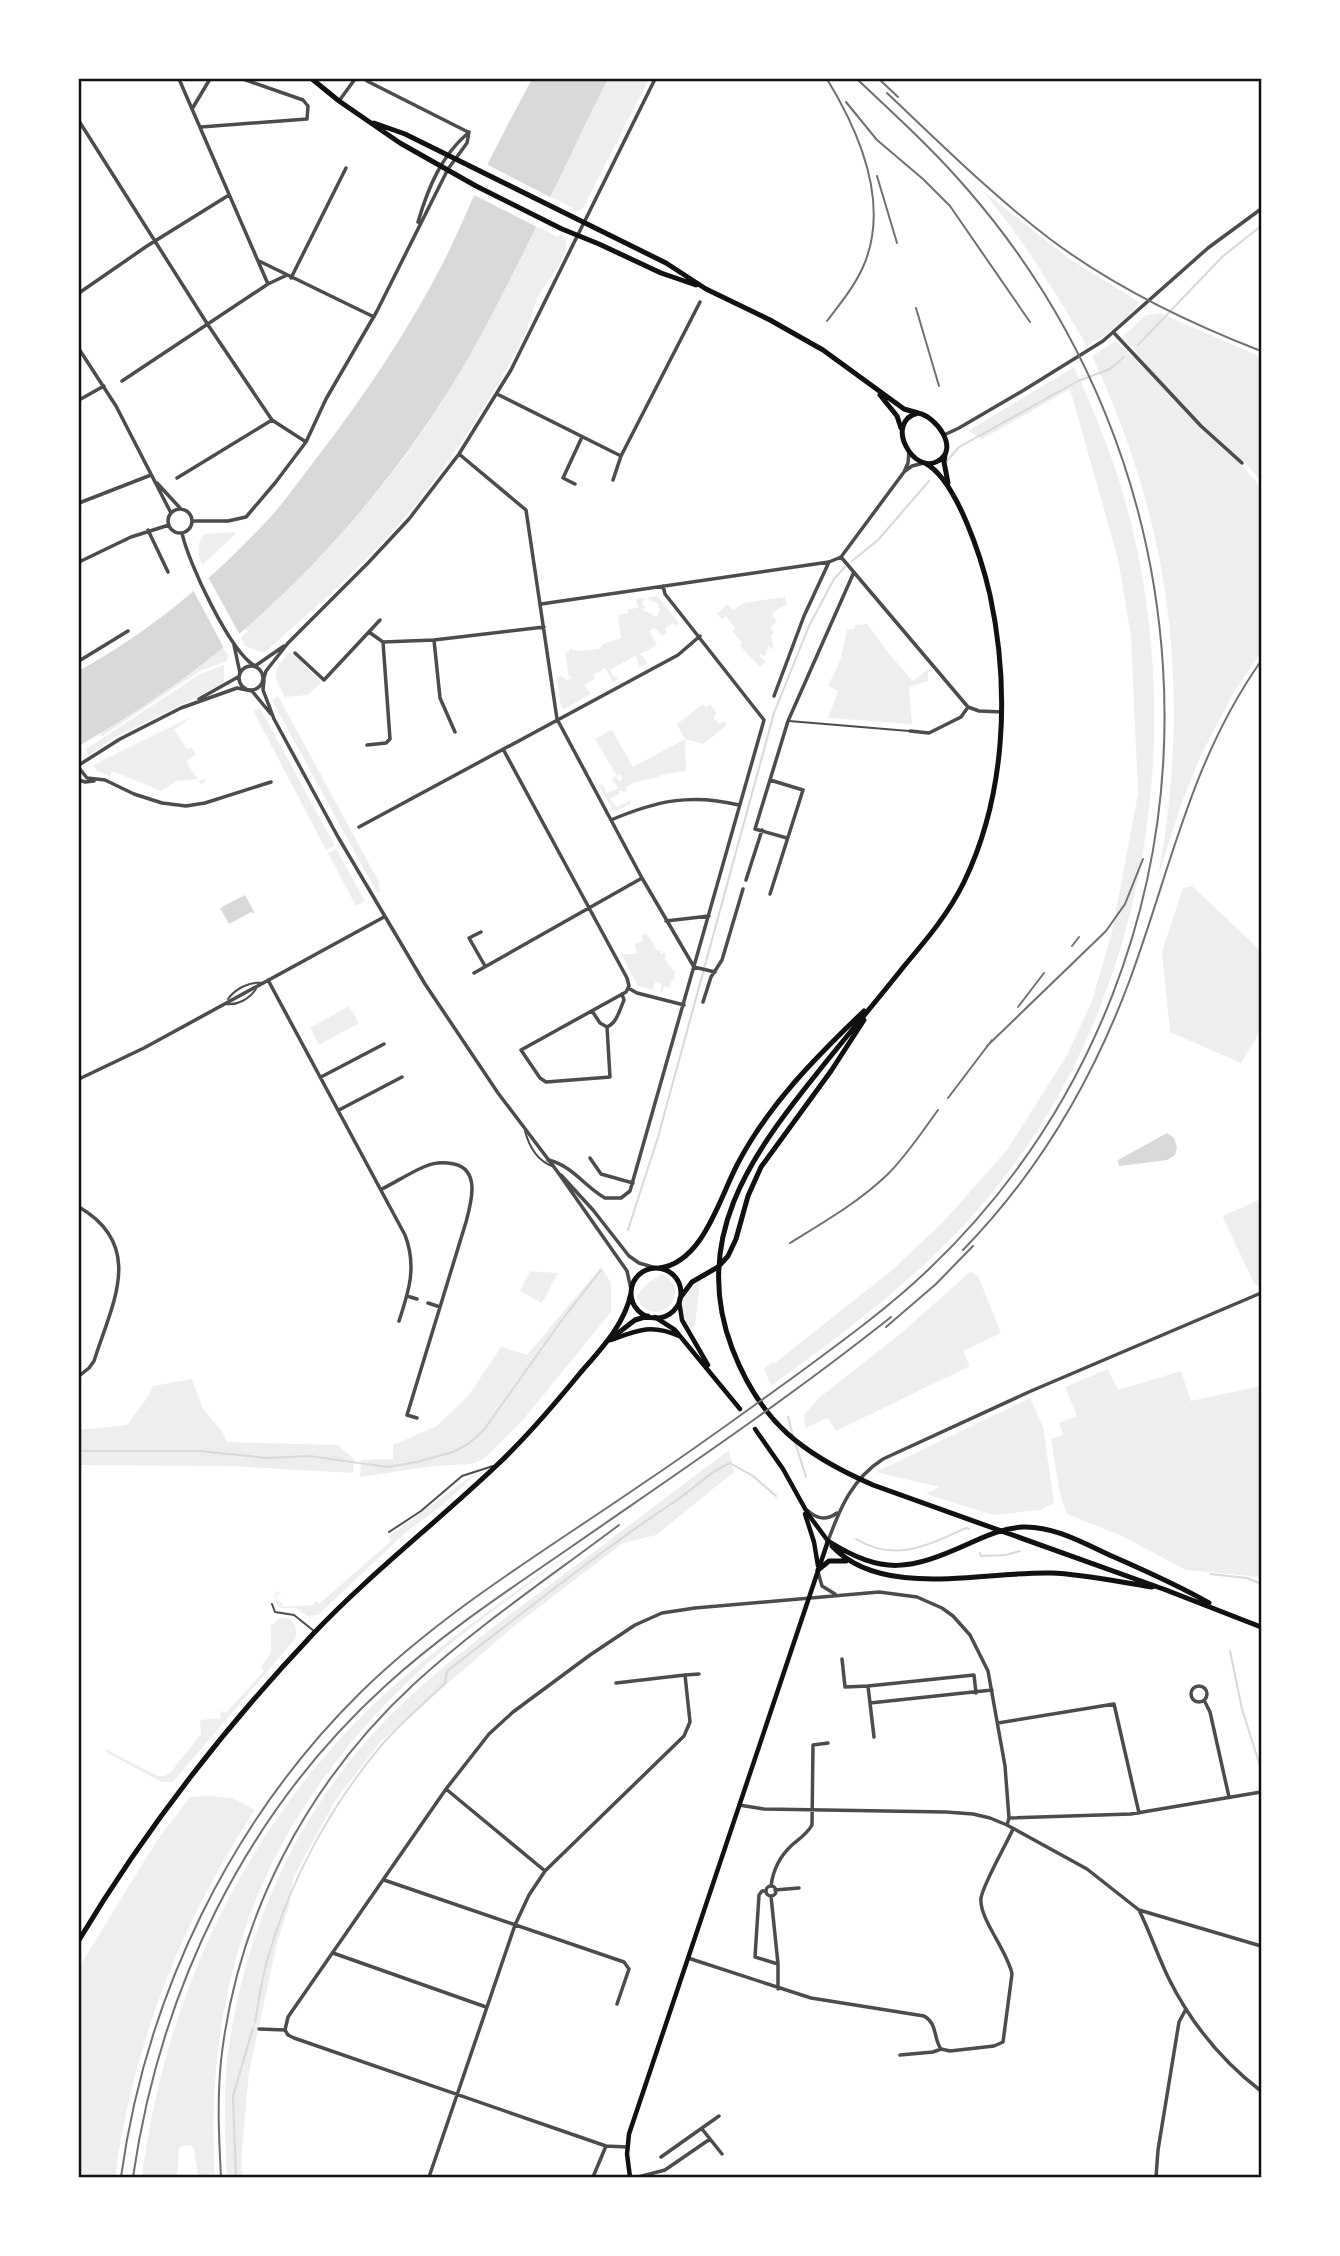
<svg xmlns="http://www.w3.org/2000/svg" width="1340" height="2256" font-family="'Public Sans',sans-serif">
<rect width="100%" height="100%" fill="#fff"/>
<!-- green -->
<path fill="#eee" d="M608,79H649L583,208L574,212L572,211L573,208L551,197L591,110Z
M983,191L1071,260L1139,302C1131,318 1102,337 1087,346C1054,290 1024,241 983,191Z
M536,226L558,237L561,233C577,249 549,278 540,293C534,303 533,313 529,323C521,346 507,368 495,389C464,440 429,492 388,536C349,578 307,615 264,653L245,646L241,637L248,631L245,629C308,573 365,512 414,444C462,376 499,300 536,226Z
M1160,313L1261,357V482L1244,460L1240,464L1261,487V652L1233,694L1201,755L1182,802L1158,877C1192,692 1172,527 1092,356L1116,341L1132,357L1137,353L1122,337L1146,315Z
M1074,367C1098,419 1119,472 1132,527C1186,751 1142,1008 995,1189C930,1270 854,1325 771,1386L764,1369L773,1362L775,1363L891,1271L945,1220L1007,1150L1067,1055L1092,1001L1112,932L1138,794L1131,636L1118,559L1070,389L982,439L968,431Z
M234,532L236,534L202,565C198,555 196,542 205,534Z
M657,596L679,623L675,626L673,623L665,629L667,633L662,636L655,628L649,631L657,645L640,654L648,663L639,668L636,656L633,657L610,670L614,677L616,676L618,679L613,682L605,668L593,675L595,679L584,685L591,694L564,709L561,707L557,677L561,676L566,680L572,679L568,674L566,655V653L569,652V649L581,651L599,649L603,644L621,638L618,615L628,613V609L638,608L636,599L645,598L642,605L645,606L643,610L657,617L660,609L657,608L659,604L648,599L649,597Z
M785,597L787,604L775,611L772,616L777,620L770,629L774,632L771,636L774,650L769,646L764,657L761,654L759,655L766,662L760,667L740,646L742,643L732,631L735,628L726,616L722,619L717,614L727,605L733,610L744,603Z
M867,624L890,655L913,681L928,669V681L909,687L912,724L828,718L838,691L828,686L840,661L847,630L855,629V625Z
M223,647L228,655L227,661L200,671L101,737V733L163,693Z
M290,652L322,682L308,695L285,697C272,674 272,671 290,652Z
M224,665V683L114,738L88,756L86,749L200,674Z
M278,696L379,882L380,892H377L362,866L272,700Z
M703,704L706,707L710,704L717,713L713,717L719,724L724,721L727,725L703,744L685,739L686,771L659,775V777L636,782L626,787L627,791L623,792L621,790L619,791L620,793L610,799L617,807L630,800L631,804L616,811L613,810L599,786L602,784L607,793L619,788L611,779L616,776L619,781L622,779L620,774L617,776L595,739L612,730L633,767L685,739L677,724Z
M260,708L335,846L326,850L255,714L254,711Z
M191,717L174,730L187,749L191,747L196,754L186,762L199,781L203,779L206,782L201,784L197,779L176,781L161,791L112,771L110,776L97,771L93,765Z
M336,849L365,901L356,906L328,853Z
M1192,886L1261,951V1030L1241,1063L1170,1032L1162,952L1183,888Z
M646,933L656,948L655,950H659L661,954L664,952L666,956L665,959L675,973L674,980L672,979L670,988L664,986L662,993L660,992L662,984L655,982L653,990L638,986L621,954H636L637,951L634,945L643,941L641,936Z
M349,1006L359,1023L319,1045L310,1028Z
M1261,1199V1286L1260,1287L1254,1283L1223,1218L1225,1215Z
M601,1267L611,1283V1312L523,1420L485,1458L472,1464L434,1466L360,1477L361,1460L393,1459V1445L437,1426L468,1396L501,1347L527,1355Z
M530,1271L558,1273L542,1303L520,1291Z
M970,1272L978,1276L1001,1333L963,1351L970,1366L836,1431L828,1418L805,1428L804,1415L820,1397L899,1335Z
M662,1274C697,1294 652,1334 636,1296L648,1283Z
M700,1281L695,1325L690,1329C678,1308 679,1294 700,1281Z
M1108,1369L1118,1390L1181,1371L1191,1401L1261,1386V1577L1186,1570L1122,1536L1067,1514C1057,1490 1056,1464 1051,1439L1063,1435L1059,1423L1077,1416L1065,1387Z
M192,1379L203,1409L222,1431L227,1442L338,1445L354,1459L353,1473L229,1466L79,1465V1430L127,1425L149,1395L153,1386Z
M1030,1398L1043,1426L1054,1503L1041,1510L993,1515L926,1494L939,1487L876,1472Z
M729,1450L734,1472L656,1535L623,1543L513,1627L380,1742L335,1801L294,1876L288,1909L277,1943L249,2072L241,2161L243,2177H227C225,2139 223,2100 227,2061C242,1937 294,1816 381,1725C431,1673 489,1630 547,1587C608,1541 668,1496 729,1450Z
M474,1474L475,1475L440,1507L405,1533L318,1615L307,1616L296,1608H281L276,1604L275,1594L278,1591L281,1593L276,1595L277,1602H282L283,1607L314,1605L315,1600L319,1604L391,1541L388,1537Z
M593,1537C532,1584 465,1627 409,1681C265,1818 203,1979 215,2177H198L194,2148L190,2145L182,2146L179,2149L177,2177H142C165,1992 250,1816 389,1690C453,1633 524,1586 593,1537Z
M280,1618C294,1617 299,1627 295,1639L173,1782H161L106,1752L105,1749L158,1776H164L170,1773L201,1734L200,1720L221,1718L220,1712L222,1711L226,1713L264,1671L261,1667L271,1653V1626Z
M209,1796L232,1798L255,1810C182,1920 133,2045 115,2177H79V1967L158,1839L190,1797Z"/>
<!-- water -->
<path fill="#d9d9d9" d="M532,79H608C587,118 570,158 550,198C528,244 505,290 481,335C421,447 336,551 239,634C190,677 135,713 79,746L80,670C148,633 208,583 262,526C282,506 298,482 315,460C363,398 406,334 442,265C460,230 474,194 490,159C504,132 518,105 532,79Z
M245,895L255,914L251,912L229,924L220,908Z
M1167,1133L1174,1138L1177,1147L1175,1155L1167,1160L1119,1166L1118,1160Z"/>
<!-- pier -->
<path fill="#fff" d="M486,164L554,199L539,228L472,194Z
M207,575L241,637L225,650L192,588Z"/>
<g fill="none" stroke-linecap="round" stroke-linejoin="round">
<!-- stream -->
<path stroke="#d9d9d9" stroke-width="2" d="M1138,345L1222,257L1261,226
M946,462L959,447L1078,381L1110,369L1124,357
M852,561L878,540L929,481
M628,1230L658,1137L774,713L809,626L834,579L845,567
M788,1417L793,1436
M795,1442L806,1477
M79,1451H199L267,1458L309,1456L388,1467L417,1462L453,1452L468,1444L483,1431L562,1320L601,1270
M856,1539C896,1563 928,1545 966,1528L969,1529
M980,1553L981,1556L1006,1555L1020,1551
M1210,1574L1247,1578L1261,1584
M1230,1651L1242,1709L1261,1769
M255,2022C259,2000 262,1976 269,1954C291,1879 330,1807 380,1747C399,1724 424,1704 445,1683L447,1671C523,1613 597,1553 677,1500C695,1488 710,1471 730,1463L753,1476L776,1496
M236,2177L233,2096L253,2028"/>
<!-- service -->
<path stroke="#4c4c4c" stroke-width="2" d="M789,721L909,731
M228,999C235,989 250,981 262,983
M225,1004C237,1006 249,999 256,989
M525,1131C529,1146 536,1160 552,1166
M389,1532L421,1511L462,1476L493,1466
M272,1604L275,1612L294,1615L314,1631"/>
<!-- minor -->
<path stroke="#4c4c4c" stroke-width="3.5" d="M179,79L268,284
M367,81L468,132
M339,101L355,79
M192,109L210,79
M79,121L208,325L272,420L306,442
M201,127L307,119L308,106L303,100L243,79
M418,222C428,188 441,156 468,133
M259,261L374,317
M291,278L346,168
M79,293L147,246L229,195
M1114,333L1201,426L1242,463
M79,349L116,406L171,513
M122,381L268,284L287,275
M497,394L621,456
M79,400L104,386
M944,435L959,428L1024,390L1103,341L1208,248L1261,209
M459,454L526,510L557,719L642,878L694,967
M905,471L912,466L924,463
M177,478L272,420
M613,480L621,456L700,302
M157,483L180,508
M575,484L563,478L582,437
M79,503L151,475
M168 521a12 12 0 1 1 24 0a12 12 0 1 1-24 0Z
M193,521H228L246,517L275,483L306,442L326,399L377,311L448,169L467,143L469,132
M148,530L168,572
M182,533C188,562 230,652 255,666L284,646
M841,557L968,707L979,711L1002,712
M79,562L131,537L169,525
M541,604L829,562L841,557L904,472L908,463L909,451
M369,632L383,642
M434,640L440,698L455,732
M234,645L240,673
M295,653L324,680L380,620
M79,661L128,631
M264,678L266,671L288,643L368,563L409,519L459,454L511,370L655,79
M774,696L804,616L829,562
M910,731L929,733L961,717L968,707
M367,745L386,743L390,739L383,642L434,640L544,627
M503,749L627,978L629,986L626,992L521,1050L540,1078L546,1082L610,1077L607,1027
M79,768L87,778L105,780L134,794L162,803L186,806L205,803L271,782
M79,780L85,782L94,781
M770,780L803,790L770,894
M611,820C656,801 691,793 739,805
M359,827L678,655L700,636
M787,838L755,829L788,721L854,572
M746,880L762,830
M666,921L709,916
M481,932L469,938L485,966
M694,967L715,972
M474,973L642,878
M268,980L405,1235C417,1266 409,1291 399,1321
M628,988L637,993L684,1005
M703,1002L711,977L722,960L743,889
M592,1011L600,1023L607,1027
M607,1027C617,1023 620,1009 624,1000L622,994
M321,1077L384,1044
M79,1079L144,1048L384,917
M339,1110L402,1077
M590,1158L601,1174L633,1183
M548,1160C572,1165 585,1187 605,1198H621L630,1191L764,720L665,594L663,586
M382,1189C396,1182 411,1172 426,1166C435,1162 445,1162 454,1164C481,1170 471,1203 466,1222L407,1415L417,1418
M79,1207C146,1246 112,1304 94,1361L89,1368L79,1376
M407,1296L417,1299
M428,1303L440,1307
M818,1572L822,1586L835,1594
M842,1659L845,1687L868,1686L870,1703L992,1690
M685,1675L699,1674
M868,1686L974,1675L976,1693
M1191 1694a8 8 0 1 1 16 0a8 8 0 1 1-16 0Z
M1204,1700L1210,1712L1229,1797
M870,1703L874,1737
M998,1723L1114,1704L1139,1813
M446,1789L545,1871
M739,1805L764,1809L946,1812L973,1814L990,1818L1007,1825L1087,1869L1139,1910L1261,1946
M1009,1818L1131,1814L1261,1792
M384,1880L624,1962L629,1969L617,2004
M771,1886C773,1870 779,1857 792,1845C799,1839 807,1834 812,1825L813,1745L828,1743
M766 1891a5 5 0 1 1 10 0a5 5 0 1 1-10 0Z
M775,1890L799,1888
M766,1891H762L759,1895L755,1957L778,1964
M771,1896L778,1964V1989
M1140,1912C1150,1933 1158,1956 1168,1977C1190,2022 1222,2061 1261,2091
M333,1953L486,2007
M688,1958L811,1998L924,2016C938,2024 933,2038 941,2049
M259,2029L285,2030
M285,2030L288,2017L446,1789L489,1734L513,1712L590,1655L635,1625L662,1613L695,1608L879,1592L917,1597L942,1608L953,1616L970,1635L988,1671L1005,1766L1009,1818L1007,1825
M285,2030L288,2035L294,2038L606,2146L627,2147
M900,2055L933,2052L941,2049L950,2051L994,2046L1003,2042L1012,1974C1008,1952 979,1918 981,1899C981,1888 1007,1843 1013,1829
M702,2129L722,2154
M661,2157L719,2116
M429,2177L515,1925L529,1895L545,1871L684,1736L690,1722L685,1675L616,1683
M593,2177L606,2146
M638,2177L665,2170L710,2139
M1156,2177L1158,2150L1179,2022L1186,2009"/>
<!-- tertiary -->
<path stroke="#4c4c4c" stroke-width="3.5" d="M239 678a12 12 0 1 1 24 0a12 12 0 1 1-24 0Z
M264,680L263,690L274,719L338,837L425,984L498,1093L557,1171L627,1271L631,1289
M199,699L238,677
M79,765L120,739L181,708L237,688L252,691L271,714
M561,1175L593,1210L629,1256L639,1263L656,1268
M807,1510C817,1519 826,1521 837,1513
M828,1541C840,1508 852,1479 883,1459L1031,1391L1261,1293"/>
<!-- secondary -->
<path stroke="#111" stroke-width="4.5" d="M679,1301L682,1320L708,1365
M655,1317L675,1330L740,1409
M611,1340C638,1330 651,1324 679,1336
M805,1514L814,1542L818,1566
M630,2177L627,2154L629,2134L828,1541L808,1514L783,1469L755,1429"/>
<!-- primary -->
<path stroke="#111" stroke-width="5" d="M312,79L339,101L400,143L476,186L562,229L599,244L661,273L696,285
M374,123L405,134L666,263L706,289L770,320L823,350L904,409L918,413
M880,395L897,416L901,428
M918,413C936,416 960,449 938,461C914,476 883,422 918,413Z
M945,455L944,462L948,483
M925,463C957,480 982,560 990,595C1010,689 1006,795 964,882C949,913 927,939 905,965C875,1003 844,1039 814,1077C750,1157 691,1240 732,1348C760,1422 802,1454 873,1485L1166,1590L1261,1627
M659,1268C703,1263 720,1197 737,1165C768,1105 816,1057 864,1011
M631 1293a25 25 0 1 1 50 0a25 25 0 1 1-50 0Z
M680,1298L692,1282L718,1267L728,1256L736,1239L748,1196L761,1167L831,1071L864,1020
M609,1340L635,1320L648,1316
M828,1541C884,1576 910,1570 968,1544C986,1536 1003,1528 1023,1527C1055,1526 1085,1544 1114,1557C1146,1571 1178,1585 1209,1603
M832,1546C882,1600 985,1571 1051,1573C1084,1574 1119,1582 1152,1587
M818,1570L829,1561H846
M79,1940C145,1830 224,1728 313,1634C370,1574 436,1523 496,1466C527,1437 554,1405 581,1372C601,1349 625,1324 631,1293"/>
<!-- rail -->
<path stroke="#707070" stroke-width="2" d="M879,79L898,97
M887,93C940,143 992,195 1050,239C1114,287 1186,322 1261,351
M846,102L877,140L923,179L950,206L1030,322
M877,176L897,243
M916,308L939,386
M827,321C840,304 854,287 863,267C891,204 860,133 827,79
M1072,946L1079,937
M1018,1007L1044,973
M987,1046L1106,931L1125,904L1143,859
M948,1098L992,1040
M790,1243C824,1222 859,1202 888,1174C907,1155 922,1132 938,1110
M963,1250C1037,1174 1092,1081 1129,982C1171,869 1190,762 1261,661
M886,1327L936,1284L973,1246
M121,2177C146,1996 230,1821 361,1692C446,1609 548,1549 645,1482C696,1448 745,1412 795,1376C841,1342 887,1309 928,1270C1093,1113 1177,893 1163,667C1152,490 1084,324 968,190C934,150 895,115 857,79
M133,2177C160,1991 244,1815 384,1687C442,1634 507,1591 571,1547C679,1472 788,1399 891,1317
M221,2177C219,2139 217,2100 221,2061C237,1916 307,1783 414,1684C477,1626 550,1577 619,1525"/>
</g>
<!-- border -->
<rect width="1340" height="2256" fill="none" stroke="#ffffff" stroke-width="161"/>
<rect x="80" y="80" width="1180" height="2096" fill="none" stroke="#111" stroke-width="2.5"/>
</svg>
